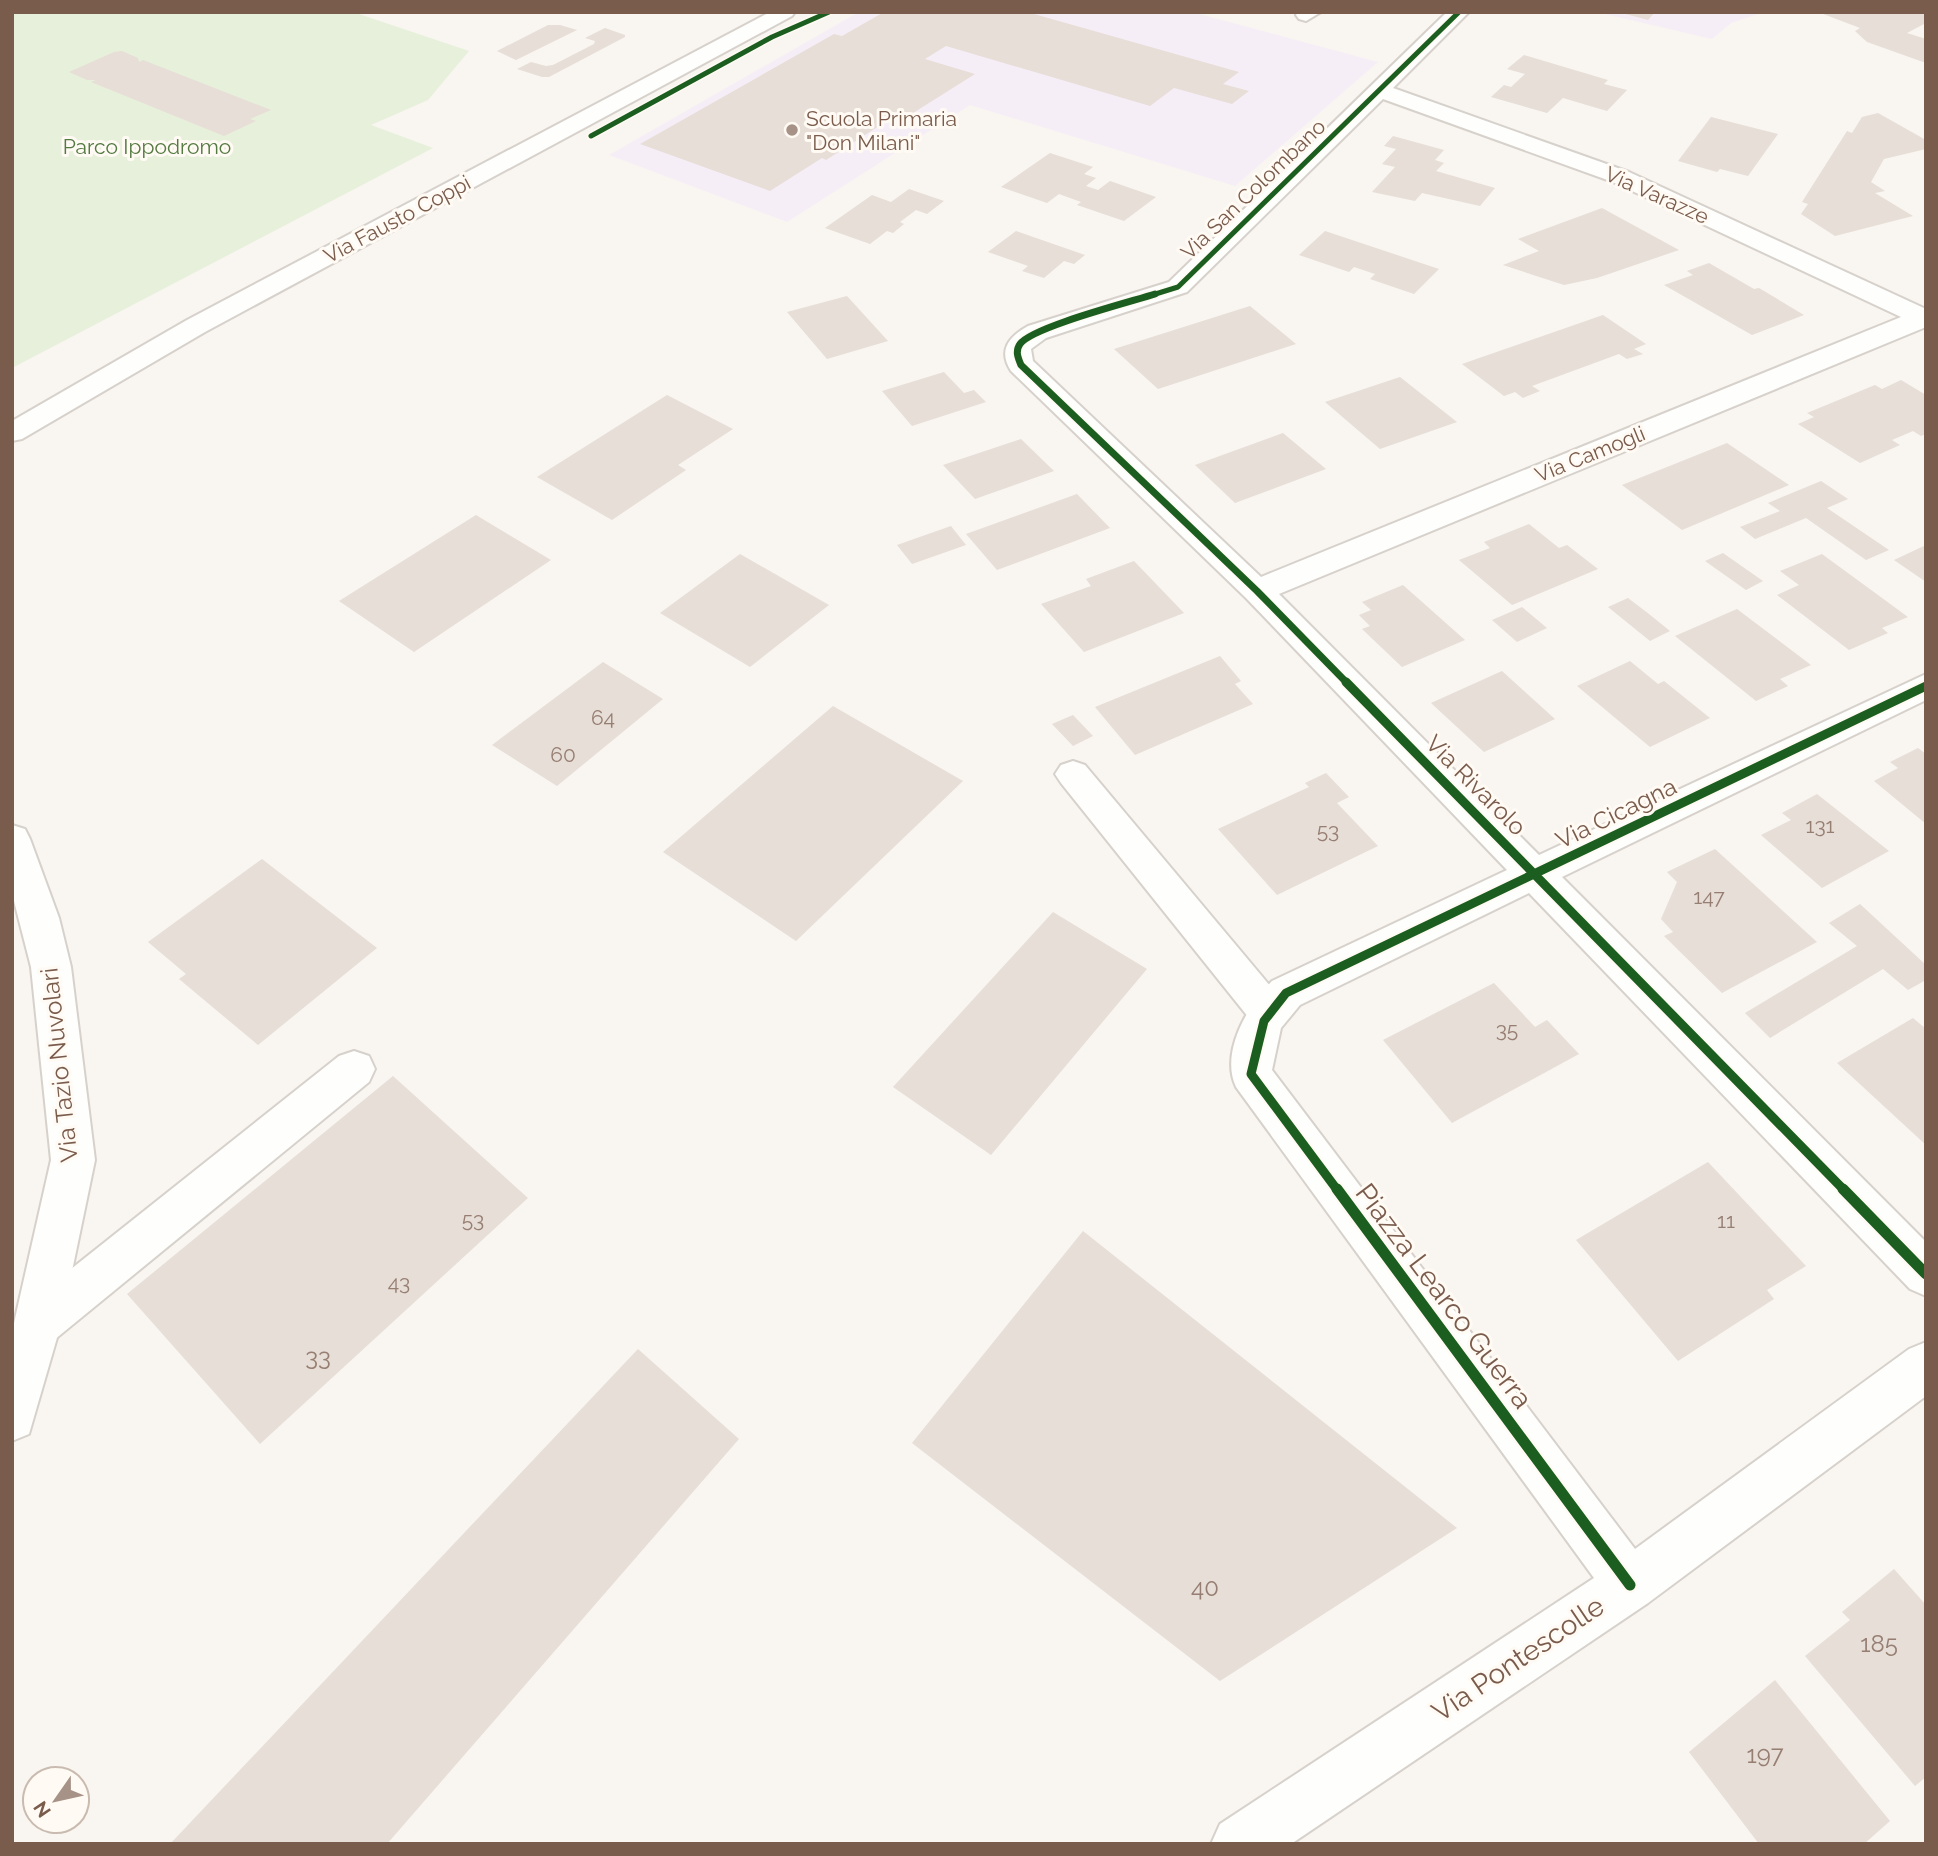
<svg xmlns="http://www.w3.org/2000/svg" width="1938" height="1856" font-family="Raleway,sans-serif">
<rect width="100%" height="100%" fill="#f9f5f0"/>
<!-- education -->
<path fill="#f6eef6" d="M859,12H1192L1378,62L1235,186L970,105L787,222L609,155Z
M1596,12H1764L1731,23L1712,39Z"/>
<!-- green -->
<path fill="#e7f0db" d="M12,12H353L469,51L428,100L371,125L433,148L12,368Z"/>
<!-- building -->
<path fill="#e6ded7" d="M884,12H1027L1239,72L1223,84L1249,91L1232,104L1174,88L1150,106L946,46L925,59L975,74L902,120L893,117L826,160L822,158L770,191L640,144L834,34L842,36Z
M1618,12H1655L1648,20Z
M1818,12H1926V23L1907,33L1926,39V63L1867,42L1855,31L1860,28Z
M548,25H560L577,30L516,60L497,51Z
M605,28L625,35V37L549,77H542L517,69L531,62L546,66L553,65L594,44L595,41L585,38Z
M122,51L138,58L139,62L143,60L271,110L250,119L256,121L224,136L91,82L96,80H87L69,72L114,52Z
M1524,55L1608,80L1604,84L1627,90L1607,111L1563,98L1547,113L1491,97L1504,85L1511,87L1525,74L1507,69Z
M1878,113L1926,140V149L1884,159L1871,182L1885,191L1875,193L1913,216L1835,236L1801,214L1808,204L1802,202L1847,131L1852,133L1862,117Z
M1711,117L1778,134L1748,176L1720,169L1717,172L1678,161Z
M1393,136L1444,150L1435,160L1444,163L1436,171L1495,188L1480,206L1422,193L1415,201L1372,192L1395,167L1382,164L1396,149L1384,146Z
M1050,153L1093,167L1084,174L1096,178L1086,186L1098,190L1110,181L1156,197L1124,221L1077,205L1081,202L1059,194L1047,203L1001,187Z
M909,189L944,201L927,214L916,210L900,222L904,224L893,233L887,231L870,244L825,228L872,195L891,202Z
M1602,208L1679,250L1597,278L1564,285L1503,265L1539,251L1518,239Z
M1016,231L1085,255L1074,264L1064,261L1044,278L1022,271L1028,266L988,252Z
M1325,231L1439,269L1414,294L1370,279L1375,274L1354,267L1349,272L1299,255Z
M1709,263L1754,289L1759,288L1804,315L1752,335L1664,285L1693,275L1687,271Z
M847,296L888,341L827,359L787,312Z
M1250,306L1296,344L1158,389L1114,349Z
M1603,315L1646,344L1634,349L1643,354L1627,359L1619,354L1532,386L1540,391L1523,398L1515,392L1504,396L1462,364Z
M944,372L964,393L974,390L986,402L912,426L882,391Z
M1400,377L1457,422L1380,449L1325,402Z
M1901,380L1926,395V434L1921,436L1913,431L1892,440L1900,445L1860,463L1798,424L1814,417L1807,413L1875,385L1882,389Z
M667,395L733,429L678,465L686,470L612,520L537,477Z
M1283,433L1326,469L1235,503L1195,465Z
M1021,439L1054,471L975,499L943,465Z
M1727,443L1789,485L1682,530L1622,485Z
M1821,481L1848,499L1827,508L1889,550L1866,560L1806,518L1755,539L1740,527L1780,511L1768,503Z
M1077,494L1110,528L997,570L966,534Z
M476,515L551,560L414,652L339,601Z
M1529,524L1559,548L1567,545L1598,569L1512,605L1459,560L1490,548L1484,542Z
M951,526L966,545L912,564L897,545Z
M1926,545V582L1894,560Z
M1723,553L1763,581L1746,590L1705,561Z
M740,554L829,605L750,667L660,613Z
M1822,554L1908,617L1882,628L1888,633L1849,650L1777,595L1799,585L1780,571Z
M1134,561L1184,613L1084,652L1041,604L1091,586L1086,579Z
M1403,585L1465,640L1402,667L1362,629L1370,626L1359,615L1371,610L1362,602Z
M1628,598L1649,614L1670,631L1650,641L1608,607Z
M1522,607L1547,628L1517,642L1492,620Z
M1737,609L1811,665L1780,679L1788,686L1756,701L1675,636Z
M1220,656L1241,681L1235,684L1253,704L1135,755L1095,707Z
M1630,661L1658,684L1664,681L1710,718L1650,747L1577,686Z
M603,662L663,699L557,786L492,745Z
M1502,671L1555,719L1484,752L1431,703Z
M833,706L963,781L796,941L663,852Z
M1073,715L1093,736L1073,746L1052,724Z
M1918,748L1926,754V824L1874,781L1898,768L1890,762Z
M1326,773L1349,797L1337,803L1378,846L1277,895L1218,829L1309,787L1305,783Z
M1817,794L1889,851L1822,888L1761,835L1791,820L1782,813Z
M1715,849L1817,942L1722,993L1664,936L1673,932L1661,919L1677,882L1667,872Z
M262,859L377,948L258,1045L179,979L186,974L148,942Z
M1860,904L1926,965V980L1908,990L1883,969L1770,1038L1745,1013L1857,946L1829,923Z
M1053,912L1147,969L991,1155L893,1087Z
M1494,983L1535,1027L1547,1020L1579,1054L1452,1123L1383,1040Z
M1913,1018L1926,1029V1145L1837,1063Z
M393,1076L528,1198L260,1444L127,1294Z
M1708,1162L1806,1266L1767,1290L1774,1299L1678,1361L1576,1240Z
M1083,1231L1457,1528L1220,1681L912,1443Z
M638,1349L739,1439L387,1844H170Z
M1894,1569L1926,1605V1777L1915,1786L1805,1656L1850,1620L1842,1612Z
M1775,1680L1890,1821L1864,1844H1759L1689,1752Z"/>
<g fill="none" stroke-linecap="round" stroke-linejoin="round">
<!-- service casing -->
<g stroke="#d7d1cb" stroke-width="4">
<path id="service" d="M1298,12H1321L1306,21L1299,19L1296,15Z
M1073,761L1085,765L1281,999L1287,1011L1281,1023L1267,1028L1253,1023L1061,783L1055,774L1061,765Z
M354,1051L369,1056L375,1069L369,1082L54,1340L38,1347L22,1340L15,1324L22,1308L339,1056Z"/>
</g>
<!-- minor casing -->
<g stroke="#d7d1cb" stroke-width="4">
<path id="minor" d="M770,12H795L792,16L205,332L22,439L12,441V421L187,320Z
M1447,12H1469L1393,88L1629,172L1926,309V327L1279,594L1539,855L1926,674V700L1562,877L1926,1242V1296L1910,1289L1529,893L1300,1005L1281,1028L1272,1070L1635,1549L1909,1349L1926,1342V1396L1648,1603L1291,1844H1211L1220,1824L1594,1578L1236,1087C1220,1053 1247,1006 1272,981L1507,870L1246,598L1011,371C998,351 1008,337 1028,326L1169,282ZM1383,99L1613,182L1901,317L1261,577L1033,361L1031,349L1046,338L1187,292Z
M12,825L25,829L30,839L59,918L71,967L95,1160L61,1324L29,1434L12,1441V1332L51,1160L31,967L12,893Z"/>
</g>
<!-- service -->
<use href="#service" fill="#fefefd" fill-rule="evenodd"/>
<!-- minor -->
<use href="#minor" fill="#fefefd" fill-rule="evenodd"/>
<!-- cycleway-far3 casing -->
<g stroke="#fffaf3" stroke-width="8">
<path id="cycleway-far3" d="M591,136L772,37L829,12
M1149,296L1178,287L1459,12"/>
</g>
<!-- cycleway-far2 casing -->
<g stroke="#fffaf3" stroke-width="10">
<path id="cycleway-far2" d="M1155,294C1130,302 1032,327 1020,344C1015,351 1018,358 1021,365L1257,591L1347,683"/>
</g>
<!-- cycleway-far1 casing -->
<g stroke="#fffaf3" stroke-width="13">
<path id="cycleway-far1" d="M1346,682L1845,1191
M1338,1191L1251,1074L1264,1021L1286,993L1926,686"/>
</g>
<!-- cycleway casing -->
<g stroke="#fffaf3" stroke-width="16">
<path id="cycleway" d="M1337,1189L1630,1585
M1843,1189L1926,1274"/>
</g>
<!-- cycleway-far3 -->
<use href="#cycleway-far3" stroke="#1b5e20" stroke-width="5"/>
<!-- cycleway-far2 -->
<use href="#cycleway-far2" stroke="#1b5e20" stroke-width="7"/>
<!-- cycleway-far1 -->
<use href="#cycleway-far1" stroke="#1b5e20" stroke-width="9"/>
<!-- cycleway -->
<use href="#cycleway" stroke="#1b5e20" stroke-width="11"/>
</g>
<!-- markers -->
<circle fill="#a69286" stroke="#fffaf3" stroke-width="2.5" cx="792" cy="130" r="7"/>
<g text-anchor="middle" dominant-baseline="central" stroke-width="6" stroke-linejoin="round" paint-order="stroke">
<!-- far-poi labels -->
<g font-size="21" fill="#7a5c4d" stroke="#fffaf3" text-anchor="start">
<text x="806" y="118">Scuola Primaria<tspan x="806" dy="24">"Don Milani"</tspan></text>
</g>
<!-- far-park labels -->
<g font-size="21" fill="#537a41" stroke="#fffaf3">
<text x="147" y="146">Parco Ippodromo</text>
</g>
<!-- far-street labels -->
<g font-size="21" fill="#7a5c4d" stroke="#fffaf3">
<text transform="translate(1253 189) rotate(-44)">Via San Colombano</text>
<text transform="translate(1657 195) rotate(24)">Via Varazze</text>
<text transform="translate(397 219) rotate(-28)">Via Fausto Coppi</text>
<text transform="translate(1590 454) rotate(-22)">Via Camogli</text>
</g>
<!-- number labels -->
<g font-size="21" fill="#977e72">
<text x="603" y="717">64</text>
<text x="563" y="754">60</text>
<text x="1820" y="825">131</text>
<text x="1328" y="830">53</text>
<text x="1709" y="896">147</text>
<text x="1507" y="1029">35</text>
<text x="473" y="1219">53</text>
<text x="1726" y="1220">11</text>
<text x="399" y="1282">43</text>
</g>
<!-- street labels -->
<g font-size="24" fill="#7a5c4d" stroke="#fffaf3">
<text transform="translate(1476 785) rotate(45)">Via Rivarolo</text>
<text transform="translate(1616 813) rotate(-26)">Via Cicagna</text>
<text transform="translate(59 1065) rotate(-96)">Via Tazio Nuvolari</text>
</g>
<!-- near-number labels -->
<g font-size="24" fill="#977e72">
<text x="318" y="1356">33</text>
<text x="1205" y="1587">40</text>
<text x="1879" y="1643">185</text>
<text x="1765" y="1754">197</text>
</g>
<!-- near-street labels -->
<g font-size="28" fill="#7a5c4d" stroke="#fffaf3">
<text transform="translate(1444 1296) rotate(53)">Piazza Learco Guerra</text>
<text transform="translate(1518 1659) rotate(-34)">Via Pontescolle</text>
</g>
</g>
<!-- border -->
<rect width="1938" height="1856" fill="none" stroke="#7a5c4d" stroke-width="28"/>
<!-- north arrow -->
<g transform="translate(56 1800) rotate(236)"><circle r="33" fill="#fffaf3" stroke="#cabbb1" stroke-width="2"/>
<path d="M0-5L12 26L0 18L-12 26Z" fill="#a69286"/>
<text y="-10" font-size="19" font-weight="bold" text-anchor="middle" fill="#7a5c4d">N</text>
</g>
</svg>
